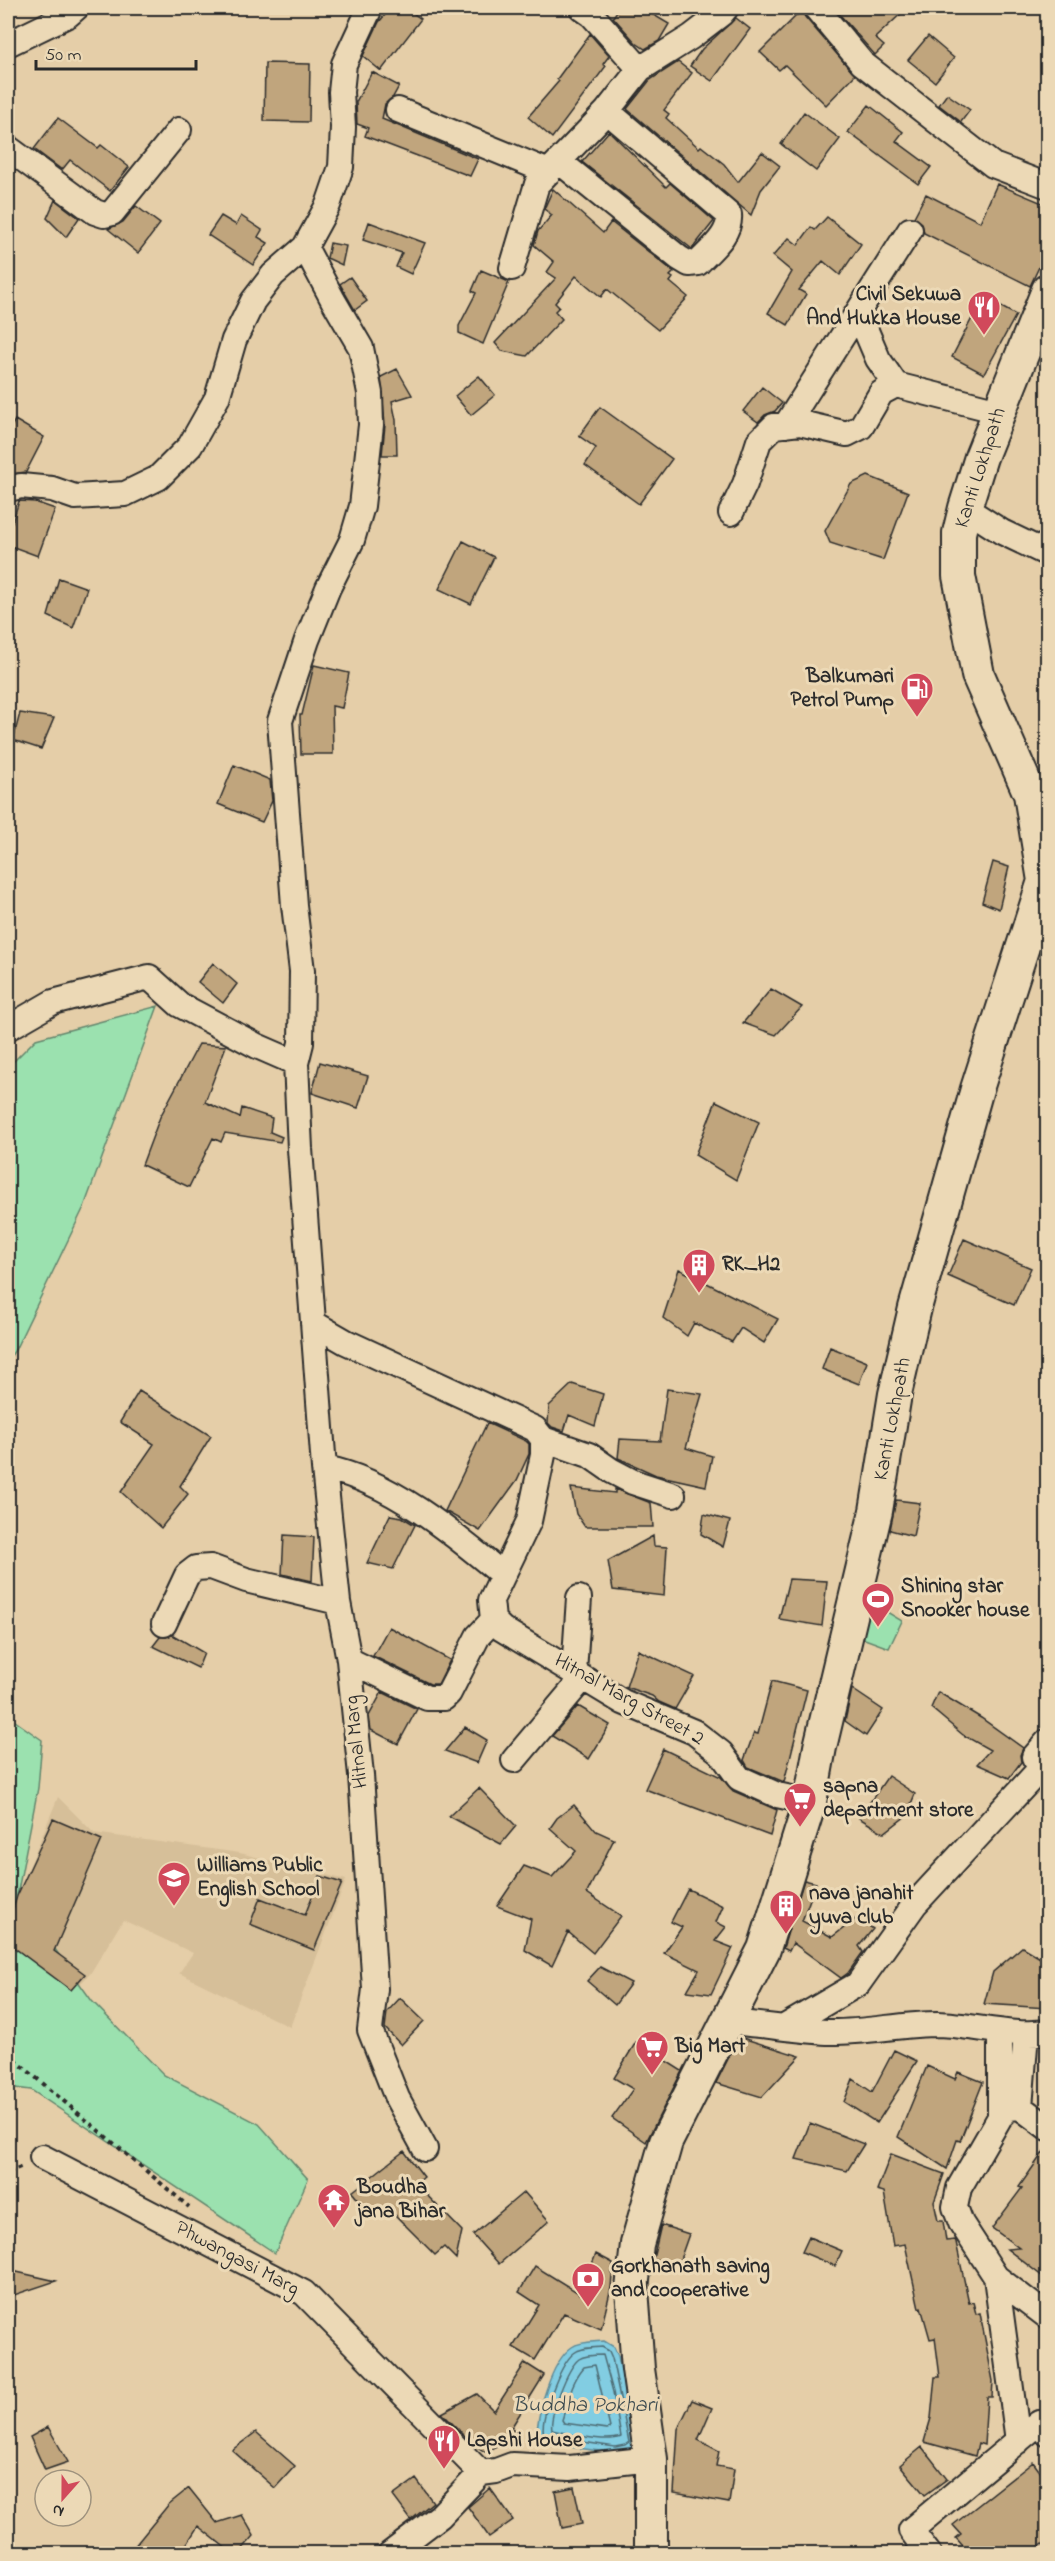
<svg xmlns="http://www.w3.org/2000/svg" width="1055" height="2561" font-family="'Indie Flower',sans-serif">
<rect width="100%" height="100%" fill="#e5cea8"/>
<filter id="ink" filterUnits="userSpaceOnUse"><feTurbulence type="fractalNoise" baseFrequency=".0167" numOctaves="2"/><feDisplacementMap in="SourceGraphic" scale="12" xChannelSelector="R" yChannelSelector="G"/><feConvolveMatrix kernelMatrix="1 2 1 2 8 2 1 2 1" color-interpolation-filters="sRGB"/></filter>
<g filter="url(#ink)">
<!-- built -->
<path fill="#d6bf99" d="M58,1797L94,1833L240,1853L346,1880L290,2027L179,1973L193,1953L123,1920L90,1974L71,1993L8,1919Z"/>
<!-- green -->
<path fill="#9be1af" stroke="#63866d" stroke-width="1.5" d="M158,1006L84,1207L15,1350L8,1360V1067L36,1039Z
M867,1600L902,1621L889,1648L854,1635Z
M8,1716L42,1740L38,1788L17,1896L92,2001L164,2075L259,2124L308,2179L275,2253L31,2090L8,2087Z"/>
<!-- water -->
<path fill="#82cde2" stroke="#5f8c99" stroke-width="1.5" d="M604,2341L614,2347L618,2356L636,2443L629,2451L615,2453L547,2444L537,2440C536,2416 551,2361 572,2347C580,2341 595,2342 604,2341Z"/>
<g fill="none" stroke-linecap="round" stroke-linejoin="round">
<!-- shore -->
<path stroke="#4e6c74" stroke-width="1.5" d="M602,2347L609,2351L612,2358L629,2442L625,2445L615,2447L544,2436C539,2419 560,2364 574,2353C581,2347 593,2348 602,2347Z
M603,2355L613,2392L621,2437C606,2443 568,2434 552,2430C549,2417 567,2368 579,2359C585,2355 596,2355 603,2355Z
M595,2365L610,2428L607,2429L564,2423L562,2420C568,2401 571,2382 584,2367Z"/>
</g>
<!-- building -->
<path fill="#c0a57d" stroke="#2b2b2b" stroke-width="1.5" d="M391,8H406L421,19L381,71L363,56L379,22Z
M619,8H642L669,24L659,41L645,49L636,43L613,17Z
M834,8H907L875,38L884,46L875,55Z
M802,10L805,17L855,75L826,105L785,65L779,70L760,52Z
M736,18L750,29L712,81L690,66L702,49Z
M590,34L609,56L603,64L606,66L552,138L528,117L559,81L557,79Z
M928,36L954,58L935,82L908,60Z
M678,62L692,73L664,110L669,114L666,118L699,148L701,146L724,164L738,182L762,152L780,166L761,190L751,215L627,109L650,80Z
M265,63L310,64L309,122L264,121Z
M372,72L399,86L393,97L385,104L382,119L478,159L470,176L365,136L368,128L357,124L356,102Z
M947,94L970,110L961,122L939,105Z
M869,105L903,132L896,141L931,167L918,184L848,132Z
M804,112L840,139L816,171L781,144Z
M58,118L98,148L101,145L129,167L110,191L70,160L62,170L34,149Z
M609,131L666,187L670,183L714,221L692,249L582,162Z
M997,184L1047,205V250L1030,286L924,233L922,223L914,217L926,194L980,222Z
M553,189L603,233L611,222L674,272L670,276L673,278L670,282L688,297L658,330L607,289L601,297L576,276L555,303L559,307L555,311L562,319L527,356L502,351L495,343L556,278L547,272L554,262L534,245L538,231L552,215L544,209Z
M55,200L79,218L66,237L47,218Z
M136,206L160,224L138,253L108,229L123,222Z
M221,216L236,225L241,216L262,230L258,237L268,243L253,265L208,235Z
M827,217L861,244L840,275L823,261L799,290L806,294L788,325L768,313L792,272L773,256L789,238L798,245L811,227L815,230Z
M369,222L425,243L411,274L396,267L402,253L363,240Z
M330,243L346,246L342,265L327,258Z
M481,270L509,282L483,344L459,333V326L476,293L472,291Z
M350,277L367,301L355,310L340,284Z
M983,297L1016,315L984,374L952,357Z
M397,369L412,395L392,401L396,420L397,455H382L385,425L381,377Z
M479,376L495,395L471,415L455,396Z
M762,387L782,403L775,411L765,415L758,422L743,411Z
M600,407L672,459L639,504L585,465L596,448L579,436Z
M15,420L44,437L26,472L11,474L8,472V433Z
M868,476L908,492L883,560L830,543L825,531L851,484Z
M19,501L35,502L55,509L38,556L8,545V535Z
M463,541L494,557L471,604L439,589Z
M59,578L87,588L73,628L48,616Z
M314,665L349,673L342,708L332,706L333,754H301L300,715H302Z
M20,713L54,718L41,749L13,740Z
M234,765L270,780L272,801L262,822L218,804Z
M993,862L1009,867L999,909L982,902Z
M213,963L237,984L223,1003L198,982Z
M771,989L802,1007L776,1035L743,1023Z
M199,1044L226,1046L205,1102L240,1118L242,1108L272,1118L270,1132L282,1137L280,1142L225,1133L221,1142L213,1138L189,1187L142,1165L160,1117Z
M320,1062L368,1076L358,1108L312,1093Z
M716,1101L759,1122L736,1180L695,1155Z
M964,1239L1031,1268L1014,1305L948,1276Z
M679,1269L778,1319L764,1343L741,1328L732,1342L694,1323L687,1336L663,1318Z
M830,1347L867,1362L859,1384L822,1369Z
M572,1384L603,1394L595,1426L569,1415L564,1431L552,1427L548,1423L549,1406Z
M667,1389L702,1394L686,1448L712,1456L706,1486L656,1475L618,1458L620,1439L660,1441Z
M139,1391L211,1436L180,1486L188,1494L161,1528L121,1492L154,1444L120,1422Z
M487,1423L526,1441L529,1444V1454L517,1480L480,1531L445,1511Z
M571,1488L615,1493V1489L651,1503L653,1527H585L576,1514Z
M896,1500L920,1503L913,1536L890,1530Z
M704,1514L730,1521L723,1547L701,1534Z
M390,1515L402,1517L415,1525L393,1569L367,1563Z
M284,1535L314,1537L312,1581L282,1574Z
M653,1536L654,1546L667,1547L664,1596L613,1590L608,1561Z
M789,1579L827,1581L822,1626L779,1619Z
M389,1627L450,1660L438,1684H430L373,1656Z
M173,1635L204,1653L198,1668L153,1646L160,1637Z
M638,1650L694,1676L675,1709L659,1702L652,1696L626,1687Z
M772,1681L807,1690L784,1782L748,1767L744,1760L754,1733L758,1734Z
M852,1689L883,1710L866,1736L845,1721Z
M382,1692L417,1709L398,1744L371,1730L369,1716Z
M938,1692L981,1718L1023,1748L1020,1755L1021,1762L1009,1778L977,1764L990,1750L963,1735L931,1708Z
M578,1706L610,1725L589,1759L552,1736Z
M465,1727L487,1740L477,1763L445,1751Z
M663,1749L721,1777L733,1791L777,1810L770,1836L645,1789Z
M888,1776L915,1794L906,1816L884,1833L859,1818Z
M479,1788L516,1826L501,1844L449,1816Z
M574,1805L596,1831L614,1839L587,1893L621,1916L593,1953L568,1932L552,1966L525,1950L531,1919L497,1906L524,1866L552,1877L576,1851L550,1828L557,1818Z
M53,1819L102,1840L54,1951L85,1974L71,1990L8,1943V1925L17,1896Z
M320,1876L342,1883L314,1950L250,1924L260,1898L305,1915Z
M804,1880L816,1883L802,1921L832,1937L857,1918L873,1929L859,1946L863,1952L848,1973L841,1978L793,1943L789,1951L783,1948Z
M688,1889L723,1906L716,1922L726,1927L715,1941L733,1948L711,1994L687,1991L699,1970L664,1953L682,1927L671,1922Z
M1022,1947L1047,1962V2008L984,2004L993,1972Z
M600,1967L631,1983L615,2005L587,1981Z
M400,1998L424,2021L401,2045L385,2028L387,2012Z
M739,2037L800,2056L762,2097L716,2083Z
M636,2042L682,2071L646,2142L612,2118L633,2089L614,2078Z
M894,2050L917,2061L877,2123L844,2102L853,2079L872,2092Z
M927,2066L955,2079L958,2072L983,2082L960,2141L957,2140L947,2169L898,2137Z
M810,2123L864,2144L847,2171L796,2159Z
M1047,2147V2280L1007,2249L1019,2248L992,2228L1022,2188L1019,2187Z
M404,2151L424,2177L416,2184L462,2231L456,2259L444,2247L435,2255L386,2206L371,2216L352,2192Z
M891,2154L944,2174L934,2202L938,2221H943L946,2241L955,2240L956,2242L969,2303L973,2302L976,2314L980,2313L993,2381L992,2397H987L984,2445L978,2443L975,2456L924,2442L931,2418L935,2377H940L935,2338L930,2339L921,2307L919,2308L905,2244L893,2246L884,2192L877,2190Z
M524,2192L549,2221L499,2264L473,2235Z
M661,2225L689,2234L677,2268L653,2259Z
M809,2237L842,2251L835,2266L802,2252Z
M596,2254L613,2263L611,2288L601,2329L564,2313L535,2360L513,2347L539,2305L519,2292L535,2266L580,2294Z
M8,2270L56,2281L8,2297Z
M525,2363L544,2375L511,2428L518,2435L485,2452L473,2444L442,2413L477,2394L494,2411Z
M692,2400L712,2408L698,2440L719,2451L716,2466L734,2469L729,2503L674,2493L678,2429Z
M48,2427L68,2462L45,2470L30,2437Z
M256,2432L295,2466L275,2488L232,2450Z
M922,2447L947,2479L925,2495L900,2465Z
M1033,2462L1047,2481V2541L1031,2553H969L956,2538L961,2534L953,2525Z
M416,2479L433,2502L411,2520L393,2496Z
M574,2487L582,2524L562,2528L555,2491Z
M189,2488L217,2523L242,2515L254,2536L239,2553H232L198,2526L181,2553H129L169,2504Z
M490,2488L513,2520L489,2537L468,2507Z"/>
<g fill="none" stroke-linecap="round" stroke-linejoin="round">
<!-- minor casing -->
<g stroke="#2b2b2b" stroke-width="28">
<path id="minor" d="M582,8L592,15L640,69
M816,8L862,63L993,165L1048,186
M8,44L68,15L76,8
M398,110L549,172
M8,148L95,212L104,215L112,213L179,130
M560,162L679,258L689,264L698,263C710,250 731,234 729,215L607,111
M512,268L537,184L607,111L640,69L691,37L721,14L726,8
M858,312L878,359L896,385
M786,425L910,230
M8,489L21,486L52,489L75,497L125,494L158,478L190,446L217,398L234,340L253,301L273,275L305,247L328,205L341,167L343,127L341,92L344,64L370,8
M965,508L1002,532L1048,554
M731,513L745,484L759,441L774,426L800,423L847,434L861,427L881,393L896,385L999,411
M8,1028L53,1002L149,977L180,1005L257,1046L296,1063L300,1149L324,1468L338,1602L349,1660L361,1775L375,1989L370,2030L397,2098L425,2149
M296,1063L301,1043L302,971L294,905L280,721L307,640L328,588L352,540L362,506L371,425L370,393L361,348L333,300L305,247
M313,1323L346,1342L535,1429L543,1439V1455L529,1521L491,1600L493,1620L502,1629L623,1702L694,1732L721,1753L739,1778L777,1795L810,1802
M543,1439L589,1455L612,1471L633,1482L673,1495
M324,1468C388,1479 454,1534 503,1575
M164,1624L187,1575L196,1568L211,1567L246,1580L338,1602
M349,1660L427,1698H444L449,1693L478,1636L493,1620
M574,1672L579,1598
M514,1760L583,1678
M726,2022C760,2024 794,2030 827,2032C864,2033 901,2024 938,2024C975,2025 1010,2037 1048,2032
M786,2026L858,1984L915,1904L1041,1768L1034,1757L1048,1741
M1000,2032V2117
M1020,2107L1026,2034
M1048,2128L1020,2107L1009,2108L1000,2117L959,2188L955,2207L961,2223L996,2277L1048,2317
M42,2157L304,2293L481,2473
M996,2277L1018,2441
M390,2554L440,2516L481,2473L496,2471L512,2465L570,2468L651,2459
M929,2554L911,2530L1039,2423L1048,2434"/>
</g>
<!-- major casing -->
<g stroke="#2b2b2b" stroke-width="36">
<path id="major" d="M651,2554V2459L638,2369L632,2289L637,2244L666,2142L764,1949L810,1802L820,1747L876,1511L895,1394L915,1308L977,1089L1044,881L1030,794L978,675L959,576V533L965,508L981,457L1048,290"/>
</g>
<!-- path -->
<path stroke="#2b2b2b" stroke-width="4" stroke-dasharray="4.5 4.5" stroke-linecap="butt" d="M8,2054L189,2207
M8,2172L23,2166"/>
<!-- minor -->
<use href="#minor" stroke="#ecd9b6" stroke-width="24"/>
<!-- major -->
<use href="#major" stroke="#ecd9b6" stroke-width="32"/>
</g>
</g>
<!-- icons -->
<defs>
<g id="restaurant-pin" transform="scale(1.725)"><path d="M0 17L-7.5 6A9.5 9.5 0 1 1 7.5 6Z" fill="#d1495b" stroke="#ecd9b6"/><path d="M-5-6h1v4h1v-4h1v4h1v-4h1v5L-1.5 .5V6h-2V.5L-5-1ZM5-6V6H3V1.5H1.5Q1.5-4 5-6Z" fill="#fff"/></g>
<g id="fuel-pin" transform="scale(1.725)"><path d="M0 17L-7.5 6A9.5 9.5 0 1 1 7.5 6Z" fill="#d1495b" stroke="#ecd9b6"/><path d="M-5.5-6h7V0h2V4h1.3V-2.5L3-4.5l.8-.8L6-3V5H2.5V1h-1V6h-7ZM-4.2-4.7v3.2H.2V-4.7Z" fill="#fff"/></g>
<g id="building-pin" transform="scale(1.725)"><path d="M0 17L-7.5 6A9.5 9.5 0 1 1 7.5 6Z" fill="#d1495b" stroke="#ecd9b6"/><path d="M-4-6H4V6H1V3H-1V6H-4ZM-2.5-4.3h1.7v1.8h-1.7ZM.8-4.3h1.7v1.8H.8ZM-2.5-1h1.7V.8h-1.7ZM.8-1h1.7V.8H.8Z" fill="#fff"/></g>
<g id="stadium-pin" transform="scale(1.725)"><path d="M0 17L-7.5 6A9.5 9.5 0 1 1 7.5 6Z" fill="#d1495b" stroke="#ecd9b6"/><path d="M0-5a6.5 5 0 1 0 0 10a6.5 5 0 1 0 0-10ZM-3.5-1.8h7v3.6h-7Z" fill="#fff"/></g>
<g id="supermarket-pin" transform="scale(1.725)"><path d="M0 17L-7.5 6A9.5 9.5 0 1 1 7.5 6Z" fill="#d1495b" stroke="#ecd9b6"/><path d="M-6-5.5h2.5l.6 2H6L4.5 2H-2.5L-4.4-4H-6ZM-1.5 3.2a1.3 1.3 0 1 0 .1 0ZM3 3.2a1.3 1.3 0 1 0 .1 0Z" fill="#fff"/></g>
<g id="school-pin" transform="scale(1.725)"><path d="M0 17L-7.5 6A9.5 9.5 0 1 1 7.5 6Z" fill="#d1495b" stroke="#ecd9b6"/><path d="M0-5L7-2L0 1L-7-2ZM-4 1L0 2.5L4 1V4Q0 6-4 4Z" fill="#fff"/></g>
<g id="temple-pin" transform="scale(1.725)"><path d="M0 17L-7.5 6A9.5 9.5 0 1 1 7.5 6Z" fill="#d1495b" stroke="#ecd9b6"/><path d="M0-6L5-2H3V0L6.5 2.5H4V6H1.5V3h-3V6H-4V2.5H-6.5L-3 0V-2H-5Z" fill="#fff"/></g>
<g id="bank-pin" transform="scale(1.725)"><path d="M0 17L-7.5 6A9.5 9.5 0 1 1 7.5 6Z" fill="#d1495b" stroke="#ecd9b6"/><path d="M-6-4H6V4H-6ZM0-2.3a2.3 2.3 0 1 0 0 4.6a2.3 2.3 0 1 0 0-4.6Z" fill="#fff"/></g>
</defs>
<g fill-rule="evenodd">
<use href="#restaurant-pin" x="984" y="307"/>
<use href="#fuel-pin" x="917" y="689"/>
<use href="#building-pin" x="699" y="1265"/>
<use href="#stadium-pin" x="878" y="1599"/>
<use href="#supermarket-pin" x="800" y="1799"/>
<use href="#school-pin" x="174" y="1878"/>
<use href="#building-pin" x="786" y="1906"/>
<use href="#supermarket-pin" x="652" y="2047"/>
<use href="#temple-pin" x="334" y="2200"/>
<use href="#bank-pin" x="588" y="2279"/>
<use href="#restaurant-pin" x="444" y="2441"/>
</g>
<g text-anchor="middle" dominant-baseline="central" stroke-width="6" stroke-linejoin="round" paint-order="stroke">
<!-- poi labels -->
<g font-size="21" font-weight="bold" fill="#2b2b2b" stroke="#ecd9b6" text-anchor="start">
<text x="961" y="295" text-anchor="end">Civil Sekuwa<tspan x="961" dy="24">And Hukka House</tspan></text>
<text x="894" y="677" text-anchor="end">Balkumari<tspan x="894" dy="24">Petrol Pump</tspan></text>
<text x="722" y="1265">RK_H2</text>
<text x="901" y="1587">Shining star<tspan x="901" dy="24">Snooker house</tspan></text>
<text x="823" y="1787">sapna<tspan x="823" dy="24">department store</tspan></text>
<text x="197" y="1866">Williams Public<tspan x="197" dy="24">English School</tspan></text>
<text x="809" y="1894">nava janahit<tspan x="809" dy="24">yuva club</tspan></text>
<text x="675" y="2047">Big Mart</text>
<text x="357" y="2188">Boudha<tspan x="357" dy="24">jana Bihar</tspan></text>
<text x="611" y="2267">Gorkhanath saving<tspan x="611" dy="24">and cooperative</tspan></text>
<text x="467" y="2441">Lapshi House</text>
</g>
<!-- street labels -->
<g font-size="21" fill="#2b2b2b" stroke="#ecd9b6">
<text transform="translate(981 468) rotate(-72)">Kanti Lokhpath</text>
<text transform="translate(893 1419) rotate(-79)">Kanti Lokhpath</text>
<text transform="translate(629 1700) rotate(29)">Hitnal Marg Street 2</text>
<text transform="translate(357 1742) rotate(-96)">Hitnal Marg</text>
<text transform="translate(237 2259) rotate(28)">Phwangasi Marg</text>
</g>
<!-- water labels -->
<g font-size="22" font-style="italic" fill="#3c4b50" stroke="#ecd9b6">
<text x="585" y="2406">Buddha Pokhari</text>
</g>
</g>
<!-- margin -->
<rect width="1055" height="2561" fill="none" stroke="#ecd9b6" stroke-width="30"/>
<rect x="15" y="15" width="1025" height="2531" fill="none" stroke="#2b2b2b" stroke-width="2" filter="url(#ink)"/>
<!-- north arrow -->
<g transform="translate(63 2498) rotate(201)"><circle r="28" fill="#ecd9b6" stroke="#9f937e" stroke-width="1.5"/>
<path d="M0-4.5L10 22L0 15L-10 22Z" fill="#d1495b"/>
<text y="-9" font-size="16" font-weight="bold" text-anchor="middle" fill="#2b2b2b">N</text>
</g>
<!-- scale -->
<path d="M36 60v9h160v-9" fill="none" stroke="#2b2b2b" stroke-width="3"/>
<text x="45" y="60" font-size="18" fill="#2b2b2b" stroke="#ecd9b6" stroke-width="4.5" paint-order="stroke">50 m</text>
</svg>
